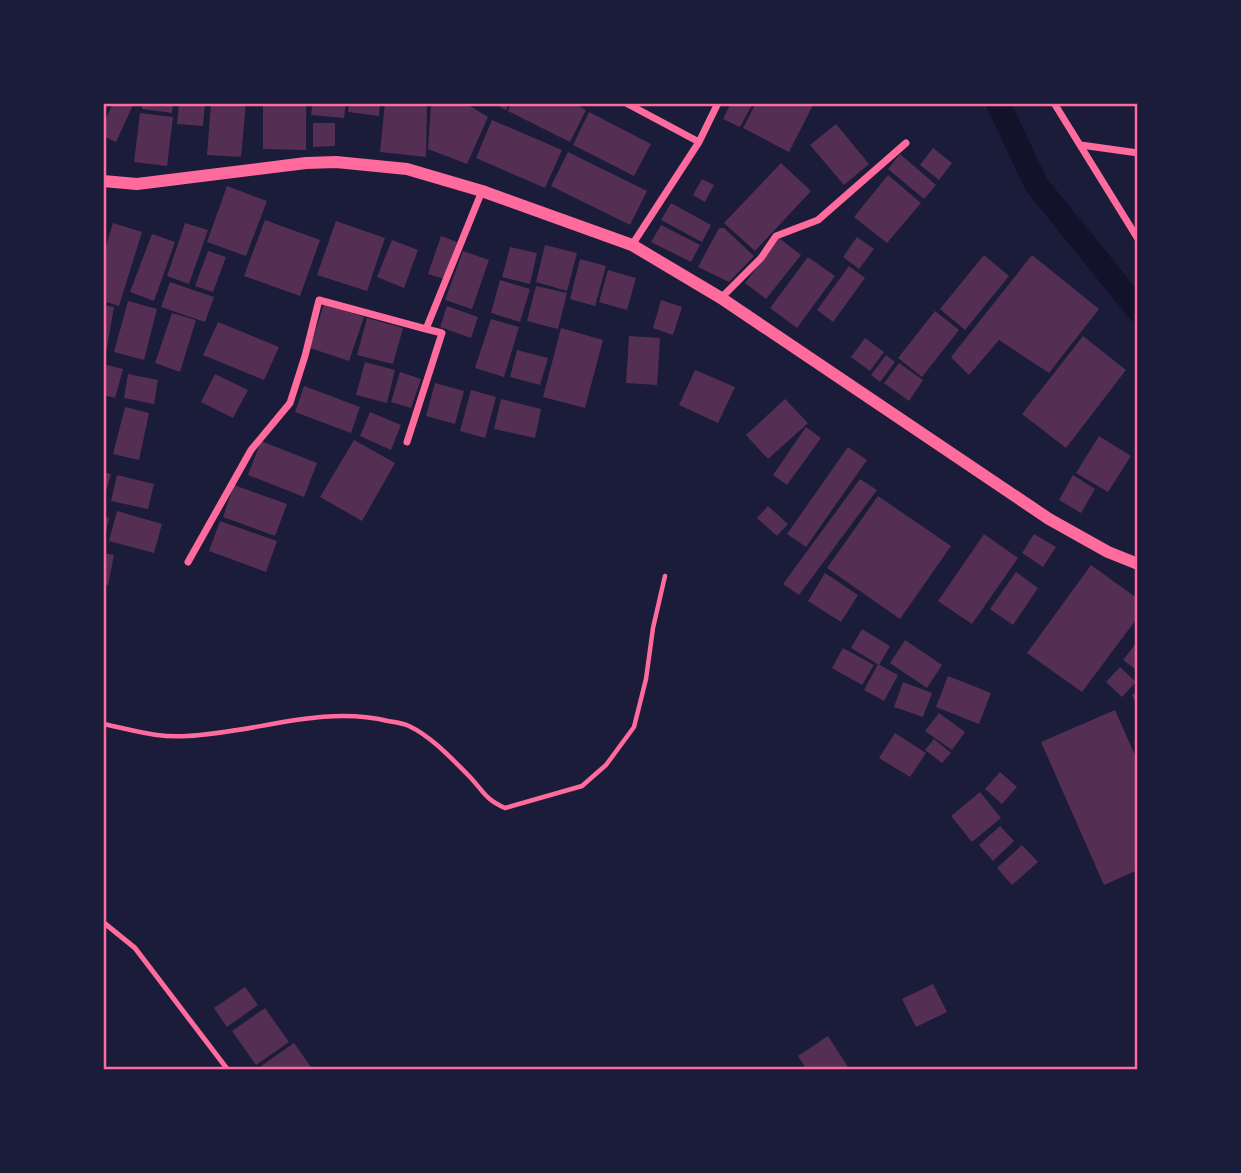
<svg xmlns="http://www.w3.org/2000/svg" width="1241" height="1173" font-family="'Crimson Pro',serif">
<rect width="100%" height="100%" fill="#1b1b3a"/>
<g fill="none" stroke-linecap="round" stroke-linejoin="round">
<!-- canal -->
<path stroke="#12122b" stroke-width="24" d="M998,103L1036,184L1138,310"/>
</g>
<!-- building -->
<path fill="#542f53" d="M113,103H134L116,142L103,136V125Z
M142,103H173L172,113L142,109Z
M179,103H205L203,126L177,124Z
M211,103H246L241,157L207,155Z
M263,103H306V150L263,149Z
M313,103H346L344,118L311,115Z
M349,103H380L379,116L348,112Z
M385,103H427L426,157L380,152Z
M431,103H465L488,117L467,164L428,149Z
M493,103H509L506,110Z
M511,103H573L586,110L570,142L508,111Z
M731,103L752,105L740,127L723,119Z
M756,103H814L789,152L743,128Z
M589,112L651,144L634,176L573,145Z
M140,113L173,117L167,166L134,162Z
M492,120L562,150L545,188L476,158Z
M313,123H335V146L313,147Z
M836,124L869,164L844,185L810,145Z
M933,148L952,163L939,180L920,165Z
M568,152L647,191L630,225L551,186Z
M900,154L936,185L924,199L888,169Z
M781,163L811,191L755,251L724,223Z
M888,175L921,203L887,243L854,217Z
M702,179L714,185L705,202L693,195Z
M227,186L267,201L246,256L207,242Z
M671,203L711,225L702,242L661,220Z
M265,220L320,240L300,296L244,276Z
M336,221L385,238L367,291L317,275Z
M113,223L142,232L119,306L103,301V256Z
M185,223L208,230L189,284L167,276Z
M661,225L700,245L691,262L651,242Z
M719,228H724L754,256L729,282L698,267Z
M152,234L175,242L154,301L130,292Z
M441,236L457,242L444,279L428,274Z
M857,237L874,249L859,269L843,257Z
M779,238L801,255L766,299L745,283Z
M392,240L418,250L404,288L377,277Z
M545,245L577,253L567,291L536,282Z
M510,247L537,253L530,284L502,277Z
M208,251L226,257L213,292L195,286Z
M463,251L489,260L472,309L445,300Z
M984,255L1009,276L965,330L940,309Z
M1032,255L1099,309L1049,373L999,340L969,375L951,357Z
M808,257L835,276L797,328L770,308Z
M580,259L606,266L595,306L570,299Z
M849,266L865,278L833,322L817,310Z
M608,270L636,278L627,310L599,302Z
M500,280L530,289L520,322L491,313Z
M170,282L214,297L205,322L161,307Z
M536,286L567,293L558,329L527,321Z
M661,300L682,307L673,335L653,328Z
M128,301L157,309L144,360L114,352Z
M324,304L364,317L349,361L310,348Z
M103,305L114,307L106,353H103Z
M447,306L478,317L471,338L440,327Z
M935,311L959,330L922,377L898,358Z
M172,313L196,320L180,372L155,363Z
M367,318L403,328L393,364L357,355Z
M491,319L519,327L504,377L475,368Z
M218,322L279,347L264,380L203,355Z
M561,328L603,340L585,408L543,397Z
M629,336L660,338L657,385L626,383Z
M1083,336L1126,370L1066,448L1022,414Z
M865,338L884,352L870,371L851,357Z
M517,350L548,358L540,385L510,377Z
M886,355L895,362L880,382L871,375Z
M365,362L395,370L387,403L356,395Z
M899,363L923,380L909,401L884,383Z
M103,364L123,369L115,398L103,395Z
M695,370L735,387L718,423L679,405Z
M400,372L421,379L411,408L391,402Z
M128,374L158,380L154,404L124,398Z
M215,374L248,390L233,418L201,402Z
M435,383L464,391L455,424L426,416Z
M304,386L360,407L351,433L295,412Z
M471,390L496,397L485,438L460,431Z
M501,399L541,409L535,438L494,429Z
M785,399L808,423L768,459L746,435Z
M125,407L149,413L139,460L113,454Z
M370,412L401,425L391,450L360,436Z
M806,427L821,438L787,485L773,475Z
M1099,436L1131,456L1108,492L1076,473Z
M354,440L395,463L362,521L320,497Z
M261,441L317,463L304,497L248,475Z
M848,447L867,460L806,547L787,534Z
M103,472L111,474L104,498H103Z
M117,475L154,484L148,509L111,501Z
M1073,475L1095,489L1081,513L1059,500Z
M860,479L877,490L799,595L783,584Z
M234,485L287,504L275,536L223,517Z
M878,496L951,546L900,619L827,568Z
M768,506L788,524L777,536L757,518Z
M117,511L162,524L154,553L109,541Z
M103,517L109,518L104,541H103Z
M220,521L277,541L266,572L209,551Z
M984,534L1018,558L972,624L938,601Z
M1034,534L1056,547L1043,567L1022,553Z
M103,553L114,555L108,585H103Z
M1091,565L1138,599V617L1082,692L1027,653Z
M1016,572L1038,588L1013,625L990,609Z
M825,573L858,595L841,622L808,601Z
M862,629L890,646L879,665L851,648Z
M905,640L942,665L927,688L890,663Z
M1138,641V671L1123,660Z
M843,648L874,665L862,685L832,668Z
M878,664L898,675L884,701L864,690Z
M1120,667L1136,682L1122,697L1106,682Z
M948,676L991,693L979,724L936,707Z
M903,682L932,693L923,717L894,707Z
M1138,692V708L1132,695Z
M1115,710L1138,762V870L1104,885L1041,742Z
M939,713L965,732L952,750L925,731Z
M895,733L926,753L910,777L879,758Z
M934,739L951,753L942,763L925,750Z
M1000,772L1017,787L1002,804L985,789Z
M980,792L1001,818L972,842L951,816Z
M1000,826L1014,841L993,861L979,845Z
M1022,845L1038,862L1012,885L997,868Z
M933,984L947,1012L916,1027L902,999Z
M245,987L258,1005L227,1027L214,1008Z
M265,1008L289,1042L256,1065L232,1031Z
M828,1036L850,1070H807L798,1056Z
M294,1043L313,1070H263L261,1066Z"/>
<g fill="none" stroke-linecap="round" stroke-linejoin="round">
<!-- path -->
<path stroke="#ff6b9d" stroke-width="4.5" d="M103,724C134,730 156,738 187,736C255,733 320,705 388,721C395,722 403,723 409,726C432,737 452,759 470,777C484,792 485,799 505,808L582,786L606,765L634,727L646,679L653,628L665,576"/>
<!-- service -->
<path stroke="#ff6b9d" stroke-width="5" d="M103,922L135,948L228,1070"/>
<!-- minor -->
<path stroke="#ff6b9d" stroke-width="7" d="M626,103L699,142
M1054,103L1138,239
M1081,145L1138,153
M632,245L699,142L718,103
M721,298L761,258L776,236L818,220L906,143
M407,442L442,333L426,329
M188,562L251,450L290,403L305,356L319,300L426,329L482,191"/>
<!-- tertiary -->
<path stroke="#ff6b9d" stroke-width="12" d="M103,181L137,184L306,163L336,162L407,169L482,191L632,245L721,298L1049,519L1108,552L1138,564"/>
</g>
<!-- border -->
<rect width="1241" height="1173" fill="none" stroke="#1b1b3a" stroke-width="210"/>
<rect x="105" y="105" width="1031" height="963" fill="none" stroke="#ff6b9d" stroke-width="2.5"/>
</svg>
